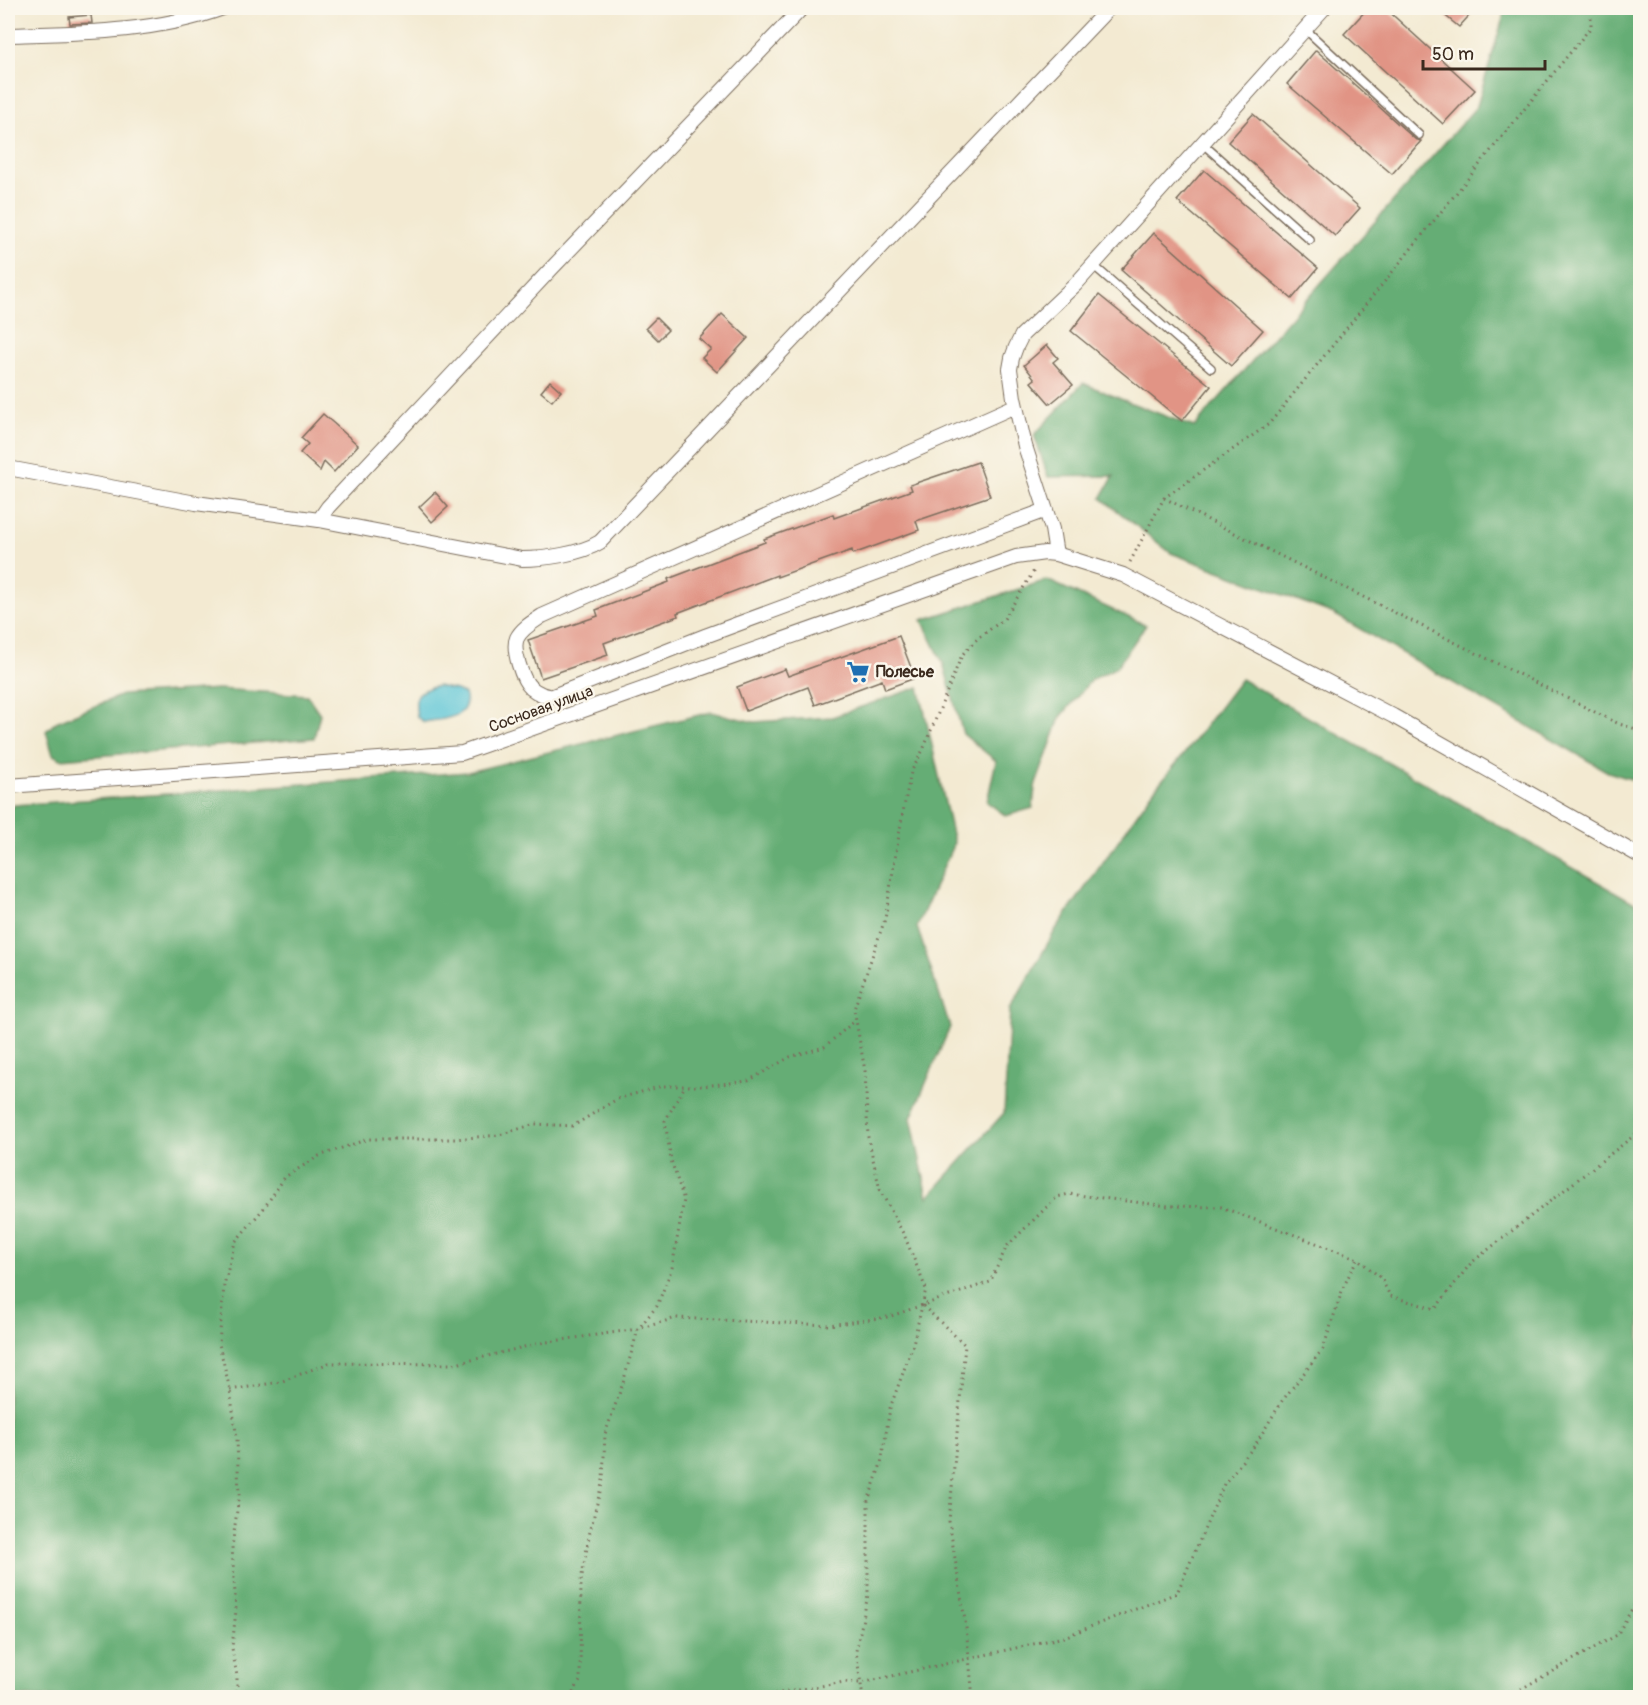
<svg xmlns="http://www.w3.org/2000/svg" width="1648" height="1705" font-family="Pangolin,sans-serif">
<rect width="100%" height="100%" fill="#fbf7ec"/>
<filter id="ink" filterUnits="userSpaceOnUse"><feTurbulence type="fractalNoise" baseFrequency=".0167" numOctaves="2"/><feDisplacementMap in="SourceGraphic" scale="12" xChannelSelector="R" yChannelSelector="G"/><feConvolveMatrix kernelMatrix="1 2 1 2 8 2 1 2 1" color-interpolation-filters="sRGB"/></filter>
<filter id="wash" filterUnits="userSpaceOnUse"><feTurbulence type="fractalNoise" baseFrequency=".008" numOctaves="4" result="noise"/><feDisplacementMap in="SourceGraphic" scale="24" xChannelSelector="R" yChannelSelector="G"/><feGaussianBlur stdDeviation="1.35" result="paint"/><feColorMatrix in="noise" values="0 0 0 0 0 0 0 0 0 0 0 0 0 0 0 0 0 1.4 0 .05"/><feComposite in="paint" operator="in"/></filter>
<g filter="url(#wash)">
<rect width="100%" height="100%" fill="#f3ead2"/>
<!-- forest -->
<path fill="#65ad74" stroke="#506c49" stroke-width="1.5" d="M1506,8H1640V782L1608,772L1334,614L1171,553L1101,498L1114,476L1048,477L1034,435L1083,383L1121,399L1194,427L1477,106Z
M1047,580L1146,625L1117,667L1091,680L1060,718L1035,787L1033,808L1006,816L987,802L996,761L963,734L943,663L922,620Z
M1241,679L1640,906V1697H8V811L14,805L468,772L711,712L754,722L832,717L919,687L954,843L917,927L950,1027L911,1118L928,1197L1004,1113L1010,1010L1056,929L1154,790L1184,754Z
M218,689L307,695L320,714L314,738L61,759L53,755L46,731L56,722L122,695Z"/>
<!-- water -->
<path fill="#5ac5d5" stroke="#4a787a" stroke-width="1.5" d="M438,686L456,690L464,694C473,719 441,719 424,722L417,717C413,695 417,690 438,686Z"/>
<g id="blocks">
<!-- building -->
<path fill="#e19485" d="M1368,8H1385L1475,90L1443,124L1344,34Z
M1436,8H1476L1459,27Z
M91,15L92,23L70,24L69,17Z
M1316,50L1415,139L1421,141L1392,174L1287,84Z
M1253,114L1360,208L1335,236L1228,142Z
M1204,170L1318,268L1292,299L1177,201Z
M1154,233L1263,330L1231,366L1121,270Z
M1099,295L1211,386L1182,421L1071,331Z
M722,314L748,338L717,372L702,358L711,349L699,339Z
M656,318L668,330L658,340L646,328Z
M1047,345L1058,358L1053,362L1073,385L1050,404L1031,382L1035,379L1024,365Z
M550,381L561,391L552,401L541,392Z
M323,414L358,445L334,472L324,462L320,471L300,453L308,444L301,438Z
M978,462L990,496L916,521L919,530L853,554L852,550L777,577V575L677,613L678,616L604,643L608,655L541,678L528,640L598,616L596,610L669,582L668,579L765,542L764,539L833,514L834,518L912,490L910,485Z
M435,492L448,507L432,522L419,507Z
M899,636L915,678L885,689L882,680L815,705L808,687L746,711L737,687L785,669L788,676Z"/>
</g>
</g>
<g filter="url(#ink)">
<use href="#blocks" fill-opacity="0" stroke="#7b6d5d" stroke-width="1.5"/>
<g fill="none" stroke-linecap="round" stroke-linejoin="round">
<!-- lane casing -->
<g stroke="#7b6d5d" stroke-width="10">
<path id="lane" d="M1305,29L1419,135
M1202,143L1310,240
M1093,265L1211,368"/>
</g>
<!-- street casing -->
<g stroke="#7b6d5d" stroke-width="16">
<path id="street" d="M8,35C79,33 155,33 223,8
M1015,406L542,616C533,622 522,628 517,638C512,649 522,680 531,688C537,693 547,697 553,696L705,636L1046,510
M8,468L196,503L319,520L522,559C544,559 581,554 600,542L1109,8
M319,520L328,507L552,268L802,8
M1056,554L1052,529L1025,446L1014,398L1010,369L1012,358L1016,347L1022,335L1075,285L1324,8
M8,786L462,753L1016,557L1045,553L1056,554L1123,575L1393,716L1640,856"/>
</g>
<!-- path -->
<path stroke="#7b6d5d" stroke-width="3" stroke-dasharray="1.5 4.5" stroke-linecap="butt" d="M1164,498L1619,724L1640,730
M1130,562L1164,498L1269,424L1591,27V8
M923,1306L965,1345L949,1521L966,1627L973,1698
M230,1390L280,1382L329,1363L456,1364L540,1343L638,1329L676,1318L829,1325L888,1317L990,1282L1007,1246L1057,1197L1069,1194L1168,1206L1221,1207L1358,1259L1381,1278L1390,1296L1435,1309L1471,1263L1636,1134L1640,1120
M237,1698V1676L232,1648L236,1610L232,1547L239,1496L237,1439L230,1390L219,1344L224,1285L235,1242L264,1208L285,1177L319,1156L368,1139H455L499,1135L535,1124L573,1126L617,1099L662,1086H703L748,1081L790,1057L824,1047L856,1020
M570,1698L580,1681L581,1581L590,1531L603,1480L605,1434L623,1383L638,1329L657,1306L672,1268L684,1200L671,1160L665,1121L685,1086
M751,1698L844,1682L861,1683L1064,1637L1177,1593L1224,1484L1255,1445L1282,1401L1323,1349L1343,1288L1357,1259
M863,1698L856,1651L868,1595V1501L881,1464L890,1408L912,1348L926,1289L905,1237L880,1190L868,1137L865,1071L854,1009L885,919L902,817L911,772L923,750L962,655L977,639L1004,619L1035,569
M1505,1698L1617,1635L1640,1595"/>
<!-- lane -->
<use href="#lane" stroke="#fff" stroke-width="7"/>
<!-- street -->
<use href="#street" stroke="#fff" stroke-width="14"/>
</g>
</g>
<!-- icons -->
<defs>
<g id="supermarket-bare" transform="scale(1.8)"><path d="M-6-5.5h2.5l.6 2H6L4.5 2H-2.5L-4.4-4H-6ZM-1.5 3.2a1.3 1.3 0 1 0 .1 0ZM3 3.2a1.3 1.3 0 1 0 .1 0Z" fill="#1f6fb2" stroke="#fbf7ec" stroke-width="2.5" paint-order="stroke"/></g>
</defs>
<g fill-rule="evenodd">
<use href="#supermarket-bare" x="858" y="672"/>
</g>
<g text-anchor="middle" dominant-baseline="central" stroke-width="5" stroke-linejoin="round" paint-order="stroke">
<!-- poi labels -->
<g font-size="16" font-weight="bold" fill="#3b2a1e" stroke="#fbf7ec" text-anchor="start">
<text x="876" y="672">Полесье</text>
</g>
<!-- street labels -->
<g font-size="16" fill="#3b2a1e" stroke="#fbf7ec">
<text transform="translate(541 709) rotate(-20)">Сосновая улица</text>
</g>
</g>
<!-- margin -->
<rect width="1648" height="1705" fill="none" stroke="#fbf7ec" stroke-width="30"/>
<!-- scale -->
<path d="M1423 60v9h122v-9" fill="none" stroke="#3b2a1e" stroke-width="3"/>
<text x="1432" y="60" font-size="18" fill="#3b2a1e" stroke="#fbf7ec" stroke-width="4.5" paint-order="stroke">50 m</text>
</svg>
